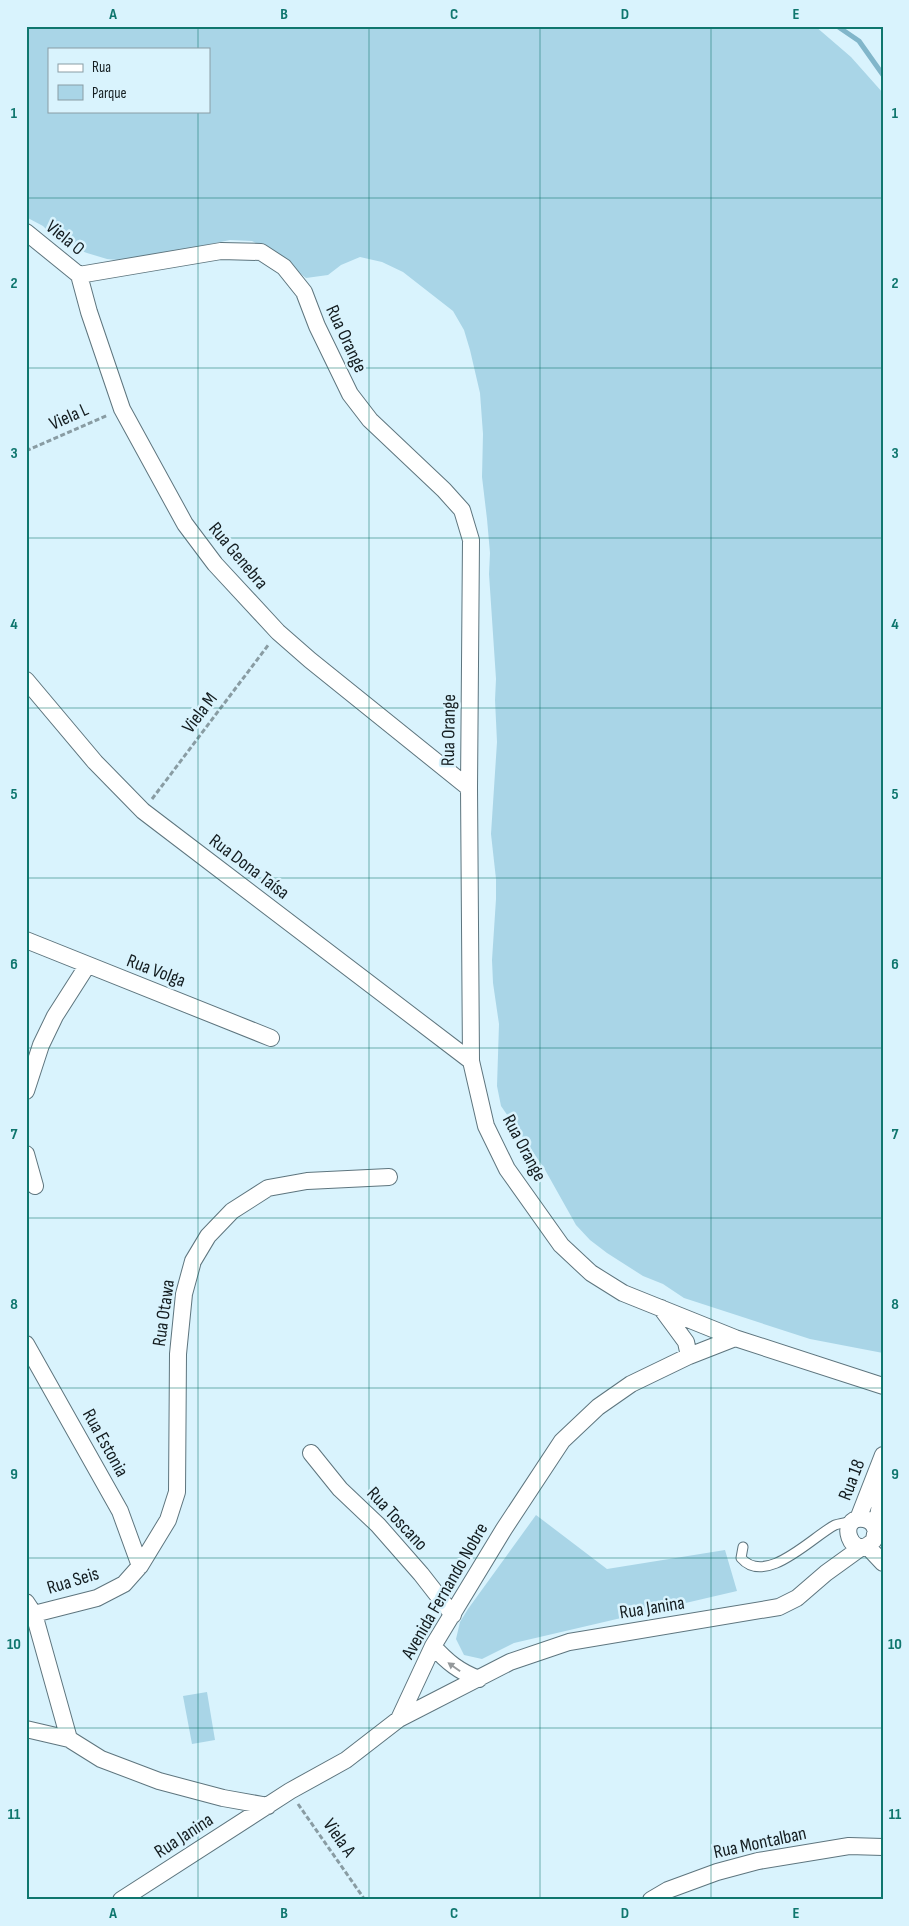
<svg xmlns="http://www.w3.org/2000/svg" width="909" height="1926" font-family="'Sofia Sans Condensed',sans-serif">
<rect width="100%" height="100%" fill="#d9f3fd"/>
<!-- green -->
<path fill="#a9d5e7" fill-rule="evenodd" d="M26,26H815L851,57L883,93V1353L810,1339L684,1298L663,1284L643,1276L607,1253L590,1240L576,1225L544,1168L501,1106L497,1086L499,1024L493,983L492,960L496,899V879L491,834L497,742L495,700L496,679L489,574L490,553L487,519L482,477L483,434L480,393L470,350L464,330L453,311L403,272L382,262L360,257L341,265L328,275L306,278L273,252L252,241L230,240L128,261L107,259L87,253L59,242L43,226L26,217ZM49,49H209V111H49Z
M536,1515L607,1569L725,1550L737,1591L514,1643L482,1659L464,1655L456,1639L460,1622L468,1609Z
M207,1692L215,1740L192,1744L183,1696Z"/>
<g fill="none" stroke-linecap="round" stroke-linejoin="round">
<!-- stream -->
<path stroke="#81b6ca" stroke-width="5" d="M837,26L859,41L883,75"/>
<!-- service casing -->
<g stroke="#5e757e" stroke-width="11">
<path id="service" d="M743,1547L741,1558C766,1587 813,1536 835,1525C841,1523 848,1522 854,1521"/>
</g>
<!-- minor casing -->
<g stroke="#5e757e" stroke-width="18">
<path id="minor" d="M26,232L79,275
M79,275L221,251L261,252L284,267L304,292L317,326L350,394L370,420L444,490L462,510L471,540L469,788L471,1061L486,1126L507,1169L561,1245L591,1273L623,1293L735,1338
M79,275L89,312L122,409L185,524L215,564L278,632L310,660L469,788
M26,680L95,762L143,811L471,1061
M26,940L271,1038
M26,1091L41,1045L55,1016L87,966
M26,1154L35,1186
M661,1308L686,1342L689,1356
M26,1344L120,1511L140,1566
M311,1453L340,1489L378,1525L421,1574L453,1615
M858,1519L883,1455
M875,1529C874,1524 871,1520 864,1519C835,1515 851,1565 874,1540L883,1487
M867,1546L883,1563
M26,1602L34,1614L69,1739
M34,1614L97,1598L124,1584L140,1566L168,1520L177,1492L178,1354L184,1294L193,1261L208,1236L232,1211L268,1188L307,1181L389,1177
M433,1646C447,1662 460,1672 479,1679
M399,1719L510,1662L569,1642L779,1607L797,1598L826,1573L862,1547
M26,1729L69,1739L101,1759L159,1781L223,1798L268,1806
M121,1900L290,1791L346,1760L399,1719L433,1646L504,1529L562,1441L598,1407L631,1384L689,1356L735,1338L883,1386
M651,1900L668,1890L717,1872L758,1861L849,1846L883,1847"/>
</g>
<!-- path -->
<path stroke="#899ca3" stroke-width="3" stroke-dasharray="5 2.5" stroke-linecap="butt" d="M26,451L108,415
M152,799L269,644
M298,1804L365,1900"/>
<!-- service -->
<use href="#service" stroke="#fff" stroke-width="9"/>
<!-- minor -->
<use href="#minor" stroke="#fff" stroke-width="16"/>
</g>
<!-- one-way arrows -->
<defs><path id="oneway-solid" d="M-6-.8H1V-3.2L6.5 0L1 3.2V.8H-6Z" transform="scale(1.25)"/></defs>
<use fill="#95999b" href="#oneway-solid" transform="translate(454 1667) rotate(-145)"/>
<!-- grid -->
<path fill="none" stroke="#0f766e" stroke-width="1" stroke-opacity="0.55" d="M198,26V49M369,26V1900M540,26V1900M711,26V1900M198,111V1900M26,198H883M26,368H883M26,538H883M26,708H883M26,878H883M26,1048H883M26,1218H883M26,1388H883M26,1558H883M26,1728H883"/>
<g text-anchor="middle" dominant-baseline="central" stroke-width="5" stroke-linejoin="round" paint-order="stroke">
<!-- street labels -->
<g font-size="19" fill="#141d20" stroke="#d9f3fd">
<text transform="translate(65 238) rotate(39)">Viela O</text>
<text transform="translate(346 339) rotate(65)">Rua Orange</text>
<text transform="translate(69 417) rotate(-24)">Viela L</text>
<text transform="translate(238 556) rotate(50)">Rua Genebra</text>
<text transform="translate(200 713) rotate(-53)">Viela M</text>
<text transform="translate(449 730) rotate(-89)">Rua Orange</text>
<text transform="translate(249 867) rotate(37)">Rua Dona Taísa</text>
<text transform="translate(156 971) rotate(21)">Rua Volga</text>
<text transform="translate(524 1148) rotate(62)">Rua Orange</text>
<text transform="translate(164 1313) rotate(-82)">Rua Otawa</text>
<text transform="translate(105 1443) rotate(61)">Rua Estonia</text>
<text transform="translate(852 1480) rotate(-69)">Rua 18</text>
<text transform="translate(397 1519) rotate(47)">Rua Toscano</text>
<text transform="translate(73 1581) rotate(-17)">Rua Seis</text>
<text transform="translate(445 1591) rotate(-60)">Avenida Fernando Nobre</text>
<text transform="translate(652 1608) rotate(-9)">Rua Janina</text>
<text transform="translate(184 1836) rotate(-33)">Rua Janina</text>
<text transform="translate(339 1838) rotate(55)">Viela A</text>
<text transform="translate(760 1843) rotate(-12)">Rua Montalban</text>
</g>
</g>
<!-- border -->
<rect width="909" height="1926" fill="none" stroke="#d9f3fd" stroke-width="55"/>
<!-- legend -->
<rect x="48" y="48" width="162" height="65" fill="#d9f3fd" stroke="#8a9da5"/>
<rect x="58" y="64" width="25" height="8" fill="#ffffff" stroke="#8a9da5"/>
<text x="92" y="72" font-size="15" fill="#141d20">Rua</text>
<rect x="58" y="85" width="25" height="15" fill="#a9d5e7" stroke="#8a9da5"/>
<text x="92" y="98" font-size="15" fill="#141d20">Parque</text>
<rect x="28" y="28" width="854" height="1870" fill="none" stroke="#0f766e" stroke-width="2"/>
<g font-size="16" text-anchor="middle" font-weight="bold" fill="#0f766e">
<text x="113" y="19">A</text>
<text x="284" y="19">B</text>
<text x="454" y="19">C</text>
<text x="625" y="19">D</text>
<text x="796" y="19">E</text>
<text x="14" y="118">1</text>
<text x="895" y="118">1</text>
<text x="14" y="288">2</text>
<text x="895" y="288">2</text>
<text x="14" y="458">3</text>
<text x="895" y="458">3</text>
<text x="14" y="629">4</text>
<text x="895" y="629">4</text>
<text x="14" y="799">5</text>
<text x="895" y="799">5</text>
<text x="14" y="969">6</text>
<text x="895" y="969">6</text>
<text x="14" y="1139">7</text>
<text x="895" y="1139">7</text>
<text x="14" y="1309">8</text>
<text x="895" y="1309">8</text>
<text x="14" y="1479">9</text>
<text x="895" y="1479">9</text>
<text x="14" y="1649">10</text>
<text x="895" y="1649">10</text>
<text x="14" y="1819">11</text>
<text x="895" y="1819">11</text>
<text x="113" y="1918">A</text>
<text x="284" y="1918">B</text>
<text x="454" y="1918">C</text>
<text x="625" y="1918">D</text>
<text x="796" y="1918">E</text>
</g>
</svg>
